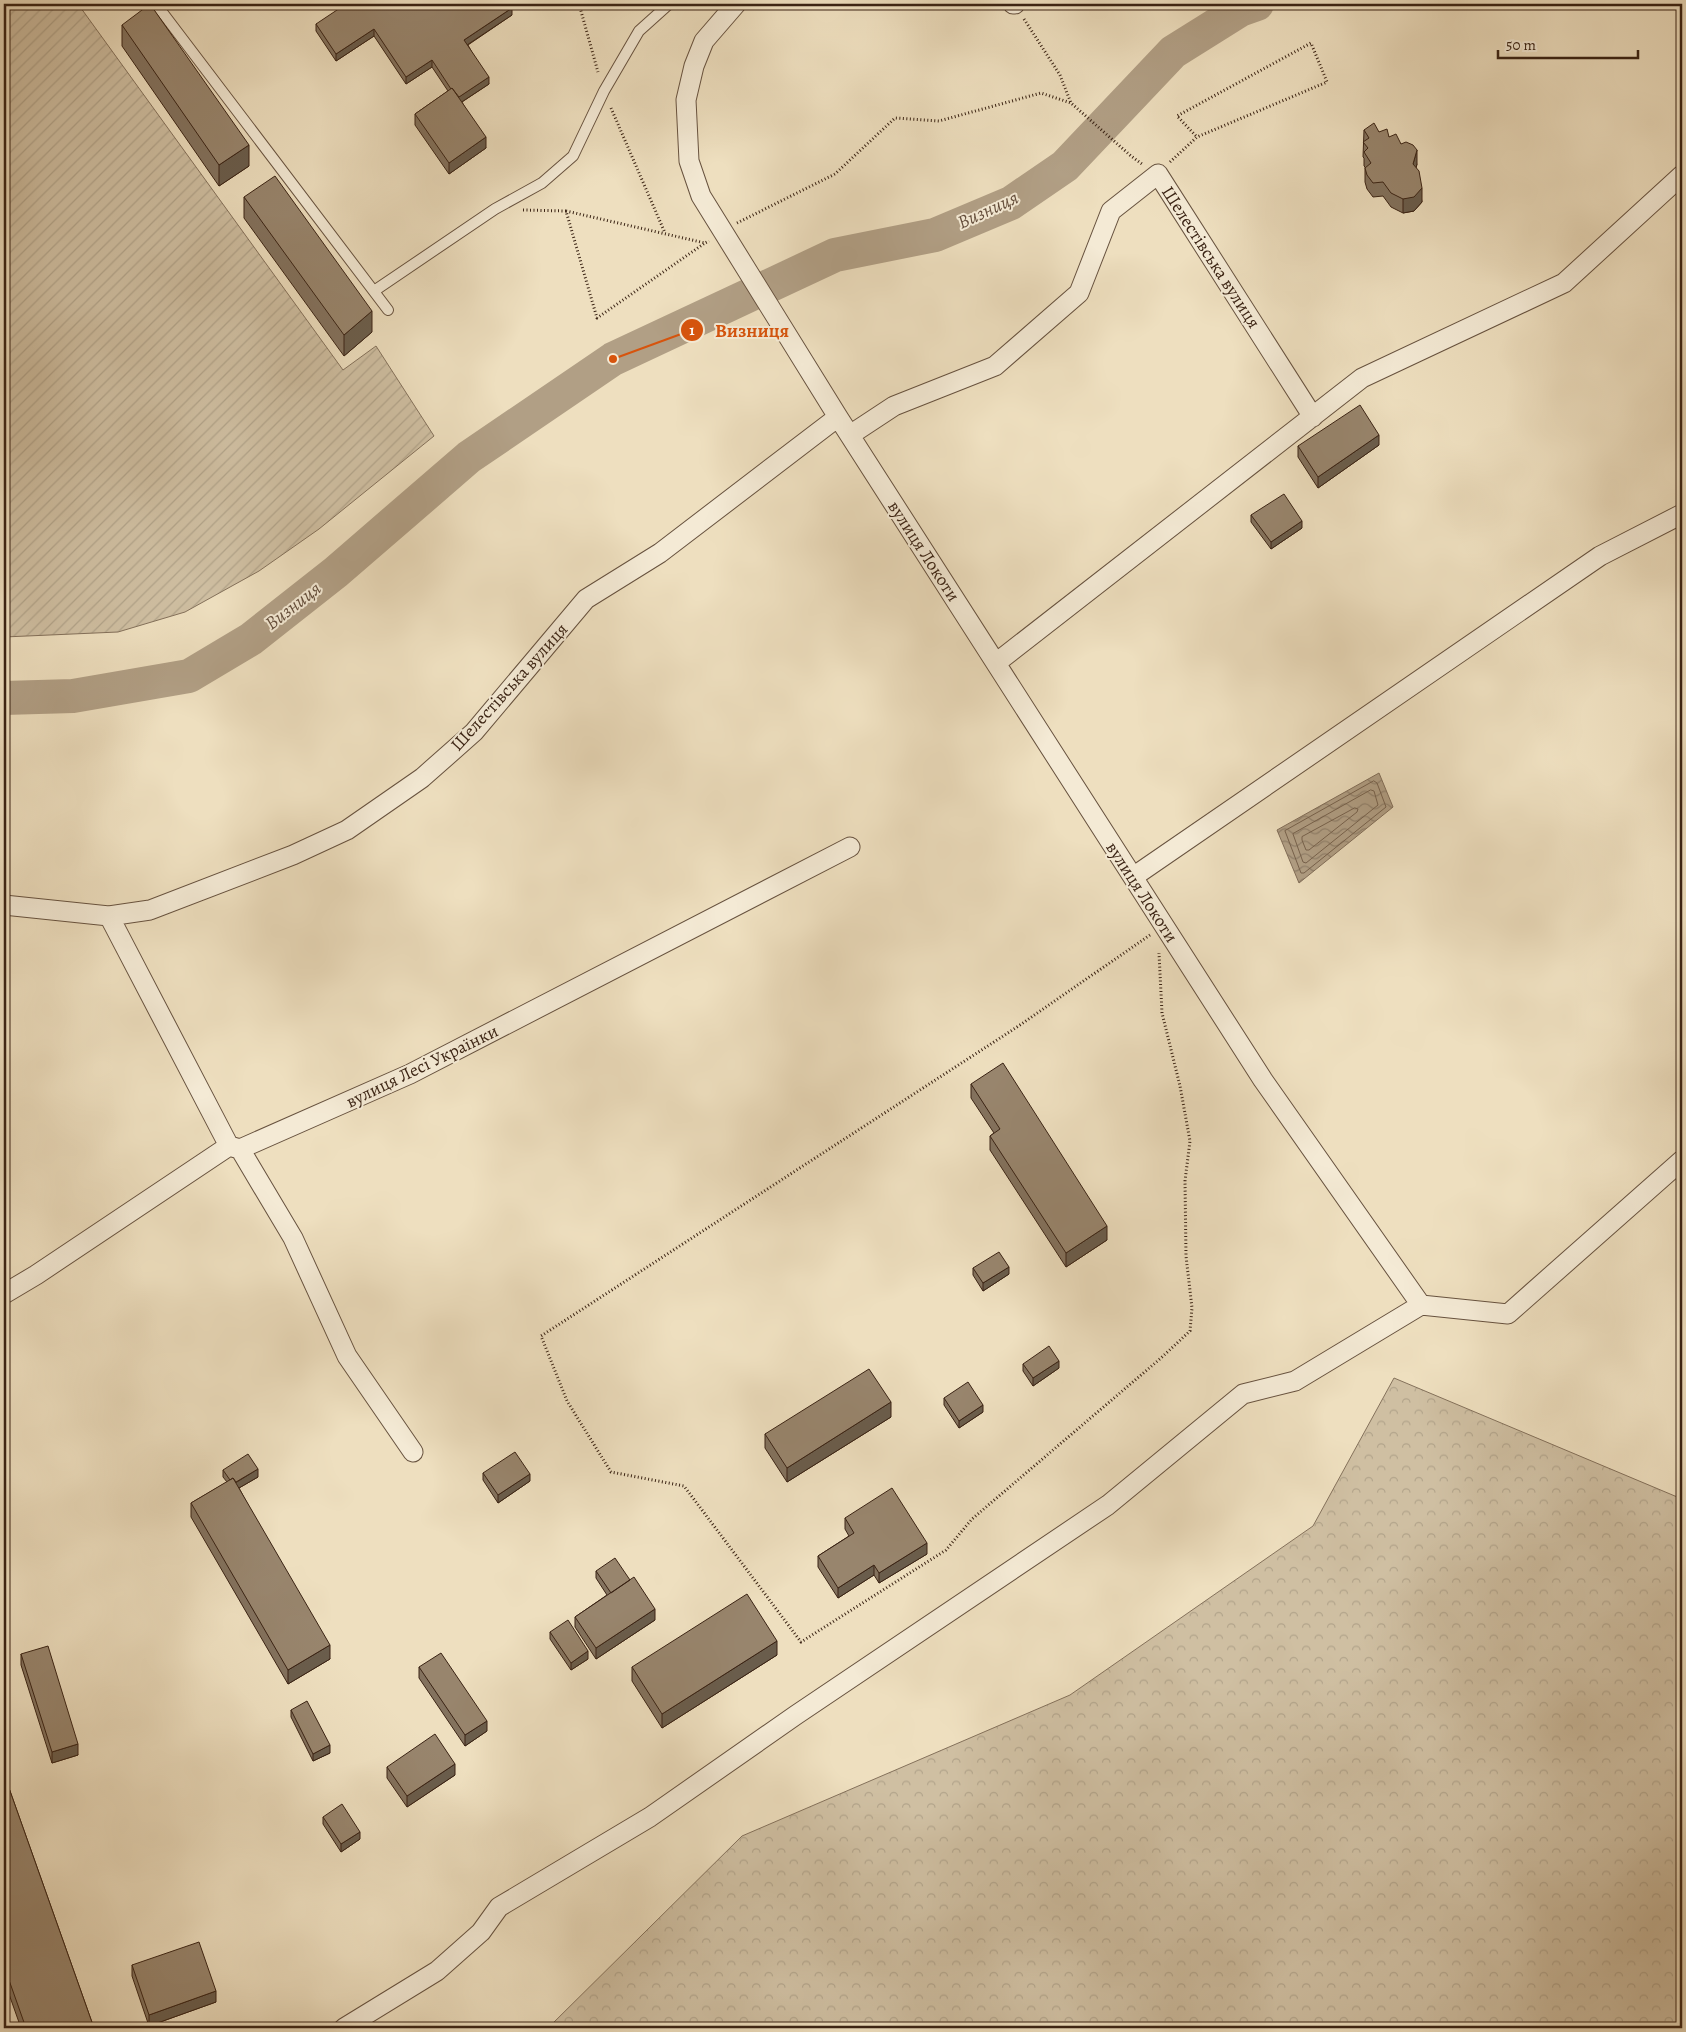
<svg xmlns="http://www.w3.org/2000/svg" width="1686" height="2032" font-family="Alegreya,serif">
<defs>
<pattern id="forest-crowns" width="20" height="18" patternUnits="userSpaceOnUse" patternTransform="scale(1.25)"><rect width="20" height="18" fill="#cfbfa2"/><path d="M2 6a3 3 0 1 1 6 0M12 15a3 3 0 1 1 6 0" fill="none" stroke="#b2a48b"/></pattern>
<pattern id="garden-furrows" width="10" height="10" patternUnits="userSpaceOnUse" patternTransform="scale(1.25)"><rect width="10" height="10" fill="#cfbfa2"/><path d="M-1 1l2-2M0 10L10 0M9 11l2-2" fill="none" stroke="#b2a48b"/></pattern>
<pattern id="water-waves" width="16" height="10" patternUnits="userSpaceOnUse" patternTransform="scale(1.25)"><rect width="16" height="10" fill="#b19f85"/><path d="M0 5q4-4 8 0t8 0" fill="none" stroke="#91816c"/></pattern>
</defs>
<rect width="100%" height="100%" fill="#eedfbf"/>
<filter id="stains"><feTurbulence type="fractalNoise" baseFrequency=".004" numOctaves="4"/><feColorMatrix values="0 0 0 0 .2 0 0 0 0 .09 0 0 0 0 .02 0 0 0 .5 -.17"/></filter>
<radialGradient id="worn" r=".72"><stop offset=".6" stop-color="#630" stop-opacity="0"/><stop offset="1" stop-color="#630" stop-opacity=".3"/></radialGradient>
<!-- forest -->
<path fill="url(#forest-crowns)" stroke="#84715b" d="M1394,1378L1682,1499V2028H548L742,1836L1070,1695L1313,1526Z"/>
<!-- garden -->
<path fill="url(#garden-furrows)" stroke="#84715b" d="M4,4H78L343,370L376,346L434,436L319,529L259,571L185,612L118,632L4,637Z"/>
<!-- water -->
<path fill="url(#water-waves)" stroke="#816d58" d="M1379,773L1393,807L1299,883L1277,830Z"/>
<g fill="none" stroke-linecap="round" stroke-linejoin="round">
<!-- shore -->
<path stroke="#76614c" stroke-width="1" d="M1374,781L1377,783L1386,807L1304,873H1301L1285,831Z
M1371,790L1374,791L1378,805L1306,863L1303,862L1293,834Z
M1355,808L1358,809L1357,812L1309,850H1306L1302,840V837Z"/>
<!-- river -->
<path stroke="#b19f85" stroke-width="34" d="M4,698L73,696L189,676L251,639L336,572L469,457L613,359L835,255L935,235L1011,203L1065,166L1173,52L1240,10L1257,4"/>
<!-- service casing -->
<g stroke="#67523f" stroke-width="12">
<path id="service" d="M156,4L388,310
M374,291L495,209L542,183L573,156L604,91L639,31L669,4"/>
</g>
<!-- minor casing -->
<g stroke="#67523f" stroke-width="21">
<path id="minor" d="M736,4L704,41L694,66L686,100L689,161L701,196L838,417L1263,1080L1421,1305L1508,1314L1682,1160
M1013,4H1015
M850,435L894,406L995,366L1079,293L1111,211L1158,174L1313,417
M996,663L1362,378L1564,283L1682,175
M1133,877L1600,556L1682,514
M4,905L109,916L150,910L293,855L347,830L422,778L474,732L586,599L660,553L838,417
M109,916L229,1146
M240,1149L293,1238L347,1356L413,1452
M4,1294L36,1275L229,1146L240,1149L410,1074L850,847
M344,2028L437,1971L481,1932L499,1907L650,1817L796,1715L1108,1505L1243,1394L1295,1381L1421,1305"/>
</g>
<!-- path -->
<path stroke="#3a2314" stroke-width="3" stroke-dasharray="1 2.5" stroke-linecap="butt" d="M579,4L598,72
M1024,19L1060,75L1071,103
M611,108L665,233
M1170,162L1197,137L1327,82L1311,43L1177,116L1197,137
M523,210L566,211L597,318L705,243
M566,211L705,243L709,241
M737,223L835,174L895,118L939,121L1041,93L1071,103L1131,156L1142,164
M1150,935L1017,1027L541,1336L567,1401L611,1472L684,1486L801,1642L946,1550L972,1519L1161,1358L1190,1331L1192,1308L1186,1256L1185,1181L1190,1141L1180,1086L1162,1013L1159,953"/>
<!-- service -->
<use href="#service" stroke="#f4ead5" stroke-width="10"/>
<!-- minor -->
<use href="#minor" stroke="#f4ead5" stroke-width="19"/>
</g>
<!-- wall -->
<path fill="#83725e" stroke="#3a2314" d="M512,15L468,45L489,84L462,102L486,148L449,174L415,125V114L448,91L432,67L406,84L374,36L336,61L316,31V24Z
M122,25L249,166L219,186L122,46Z
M1364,130L1379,132L1389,137L1401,144L1417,164L1416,168L1422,202L1414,211L1403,213L1391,207L1383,196L1373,197L1367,189L1365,182V167L1364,166V158L1363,157Z
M244,197L372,332L344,356L244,218Z
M1379,445L1318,488L1298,457V446Z
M1251,515L1302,528L1271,549L1251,522Z
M971,1084L1107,1240L1066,1267L990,1150V1136L994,1133L971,1098Z
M973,1268L1009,1274L983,1291L973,1275Z
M1023,1364L1059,1368L1033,1386L1023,1371Z
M944,1398L983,1412L959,1428L944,1405Z
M891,1417L787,1482L765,1448V1434Z
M223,1470L258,1477L239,1488L330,1659L288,1684L191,1517V1503L227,1482L223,1477Z
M483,1473L530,1481L498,1503L483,1480Z
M845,1518L927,1554L879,1583L874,1575L838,1598L818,1567V1556L849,1536L845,1529Z
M596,1571L655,1620L596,1659L575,1627V1617L607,1595L596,1578Z
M550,1632L588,1659L571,1670L550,1639Z
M21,1654L78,1755L52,1763L21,1665Z
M777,1655L662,1728L632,1681V1667Z
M419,1667L487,1731L465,1746L419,1678Z
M291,1710L330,1753L313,1761L291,1717Z
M387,1767L455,1775L407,1807L387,1778Z
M4,1774L94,2028H21L4,1980Z
M323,1817L360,1839L341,1852L323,1824Z
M132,1965L216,2002L149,2026L132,1976Z"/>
<!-- shaded-wall -->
<path fill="#6a5d4c" stroke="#3a2314" d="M512,8V15L464,47V40Z
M374,29V36L336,61V54Z
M432,60V67L406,84V77Z
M489,77V84L457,105V98Z
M486,137V148L449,174V163Z
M249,145V166L219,186V165Z
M1417,150V164L1413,179V164Z
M1422,188V202L1414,211L1403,213V199Z
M372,311V332L344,356V335Z
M1379,435V445L1318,488V477Z
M1302,521V528L1271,549V542Z
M1107,1226V1240L1066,1267V1253Z
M1009,1267V1274L983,1291V1283Z
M1059,1361V1368L1033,1386V1378Z
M891,1402V1417L787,1482V1468Z
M983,1405V1412L959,1428V1421Z
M258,1469V1477L232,1492V1485Z
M530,1474V1481L498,1503V1495Z
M927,1543V1554L879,1583V1573Z
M874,1565V1575L838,1598V1588Z
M655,1609V1620L596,1659V1648Z
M777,1641V1655L662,1728V1714Z
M330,1645V1659L288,1684V1670Z
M588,1651V1659L571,1670V1663Z
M487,1721V1731L465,1746V1735Z
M78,1744V1755L52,1763V1752Z
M330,1745V1753L313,1761V1754Z
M455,1764V1775L407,1807V1796Z
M360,1832V1839L341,1852V1844Z
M216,1991V2002L149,2026V2015Z"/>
<!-- building -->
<path fill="#98856d" stroke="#3a2314" d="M150,4L249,145L219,165L122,25Z
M346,4H510L512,8L464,40L489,77L459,97L452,88L451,89L432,60L406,77L374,29L336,54L316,24Z
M452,88L486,137L449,163L415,114Z
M1374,123L1379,132L1387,129L1389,137L1396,134L1401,144L1406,142L1413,145L1417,150L1413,164L1419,171L1422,188L1414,197L1403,199L1391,193L1383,182L1373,183L1367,175L1365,168L1371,163L1364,152L1368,148L1363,142L1369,138L1364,130Z
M275,176L372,311L344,335L244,197Z
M1360,405L1379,435L1318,477L1298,446Z
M1284,494L1302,521L1271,542L1251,515Z
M1003,1063L1107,1226L1066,1253L990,1136L1000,1129L971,1084Z
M999,1252L1009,1267L983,1283L973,1268Z
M1049,1346L1059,1361L1033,1378L1023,1364Z
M869,1369L891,1402L787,1468L765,1434Z
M968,1382L983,1405L959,1421L944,1398Z
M515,1452L530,1474L498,1495L483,1473Z
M248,1454L258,1469L236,1482L233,1478L230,1480L223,1470Z
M233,1478L330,1645L288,1670L191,1503Z
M892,1488L927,1543L879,1573L874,1565L838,1588L818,1556L854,1533L845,1518Z
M615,1558L630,1580L611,1593L596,1571Z
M634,1577L655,1609L596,1648L575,1617Z
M747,1594L777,1641L662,1714L632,1667Z
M568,1620L588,1651L571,1663L550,1632Z
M48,1646L78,1744L52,1752L21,1654Z
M441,1653L487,1721L465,1735L419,1667Z
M307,1701L330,1745L313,1754L291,1710Z
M435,1734L455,1764L407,1796L387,1767Z
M4,1774L94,2028H26L4,1966Z
M342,1804L360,1832L341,1844L323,1817Z
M199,1942L216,1991L149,2015L132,1965Z"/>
<g text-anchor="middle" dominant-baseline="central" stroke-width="4" stroke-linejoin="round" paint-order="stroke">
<!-- street labels -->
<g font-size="18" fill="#3a2314" stroke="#f4ead5">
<text transform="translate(1211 257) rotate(57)">Шелестівська вулиця</text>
<text transform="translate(924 551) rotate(57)">вулиця Локоти</text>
<text transform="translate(509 687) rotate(-48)">Шелестівська вулиця</text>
<text transform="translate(1142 892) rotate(57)">вулиця Локоти</text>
<text transform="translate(422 1066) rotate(-26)">вулиця Лесі Українки</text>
</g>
<!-- water labels -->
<g font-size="19" font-style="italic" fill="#644e3c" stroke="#f4ead5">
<text transform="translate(988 210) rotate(-25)">Визниця</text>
<text transform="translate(293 606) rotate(-38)">Визниця</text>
</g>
</g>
<!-- callouts -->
<path fill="none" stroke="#d7540d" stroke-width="2" d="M613 359L692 330"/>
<g fill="#d7540d" stroke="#f4ead5" stroke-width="2">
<circle cx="613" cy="359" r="5"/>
<circle cx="692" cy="330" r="12"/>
</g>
<g font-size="15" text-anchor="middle" font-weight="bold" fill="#fff">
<text x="692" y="335">1</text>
</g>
<g font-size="19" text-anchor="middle" font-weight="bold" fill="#d7540d" stroke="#f4ead5" stroke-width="4" stroke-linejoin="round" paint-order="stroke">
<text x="752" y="337">Визниця</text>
</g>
<!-- margin -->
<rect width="1686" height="2032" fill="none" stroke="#eedfbf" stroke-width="20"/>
<rect x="5" y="5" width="1676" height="2022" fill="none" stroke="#3a2314" stroke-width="2.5"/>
<rect x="10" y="10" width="1666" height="2012" fill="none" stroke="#3a2314"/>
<!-- scale -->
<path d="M1498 50v8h140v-8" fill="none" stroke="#3a2314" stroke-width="2.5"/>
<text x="1506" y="50" font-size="15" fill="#3a2314" stroke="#f4ead5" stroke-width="4" paint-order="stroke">50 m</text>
<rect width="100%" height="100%" filter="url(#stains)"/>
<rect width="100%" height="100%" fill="url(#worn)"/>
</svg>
